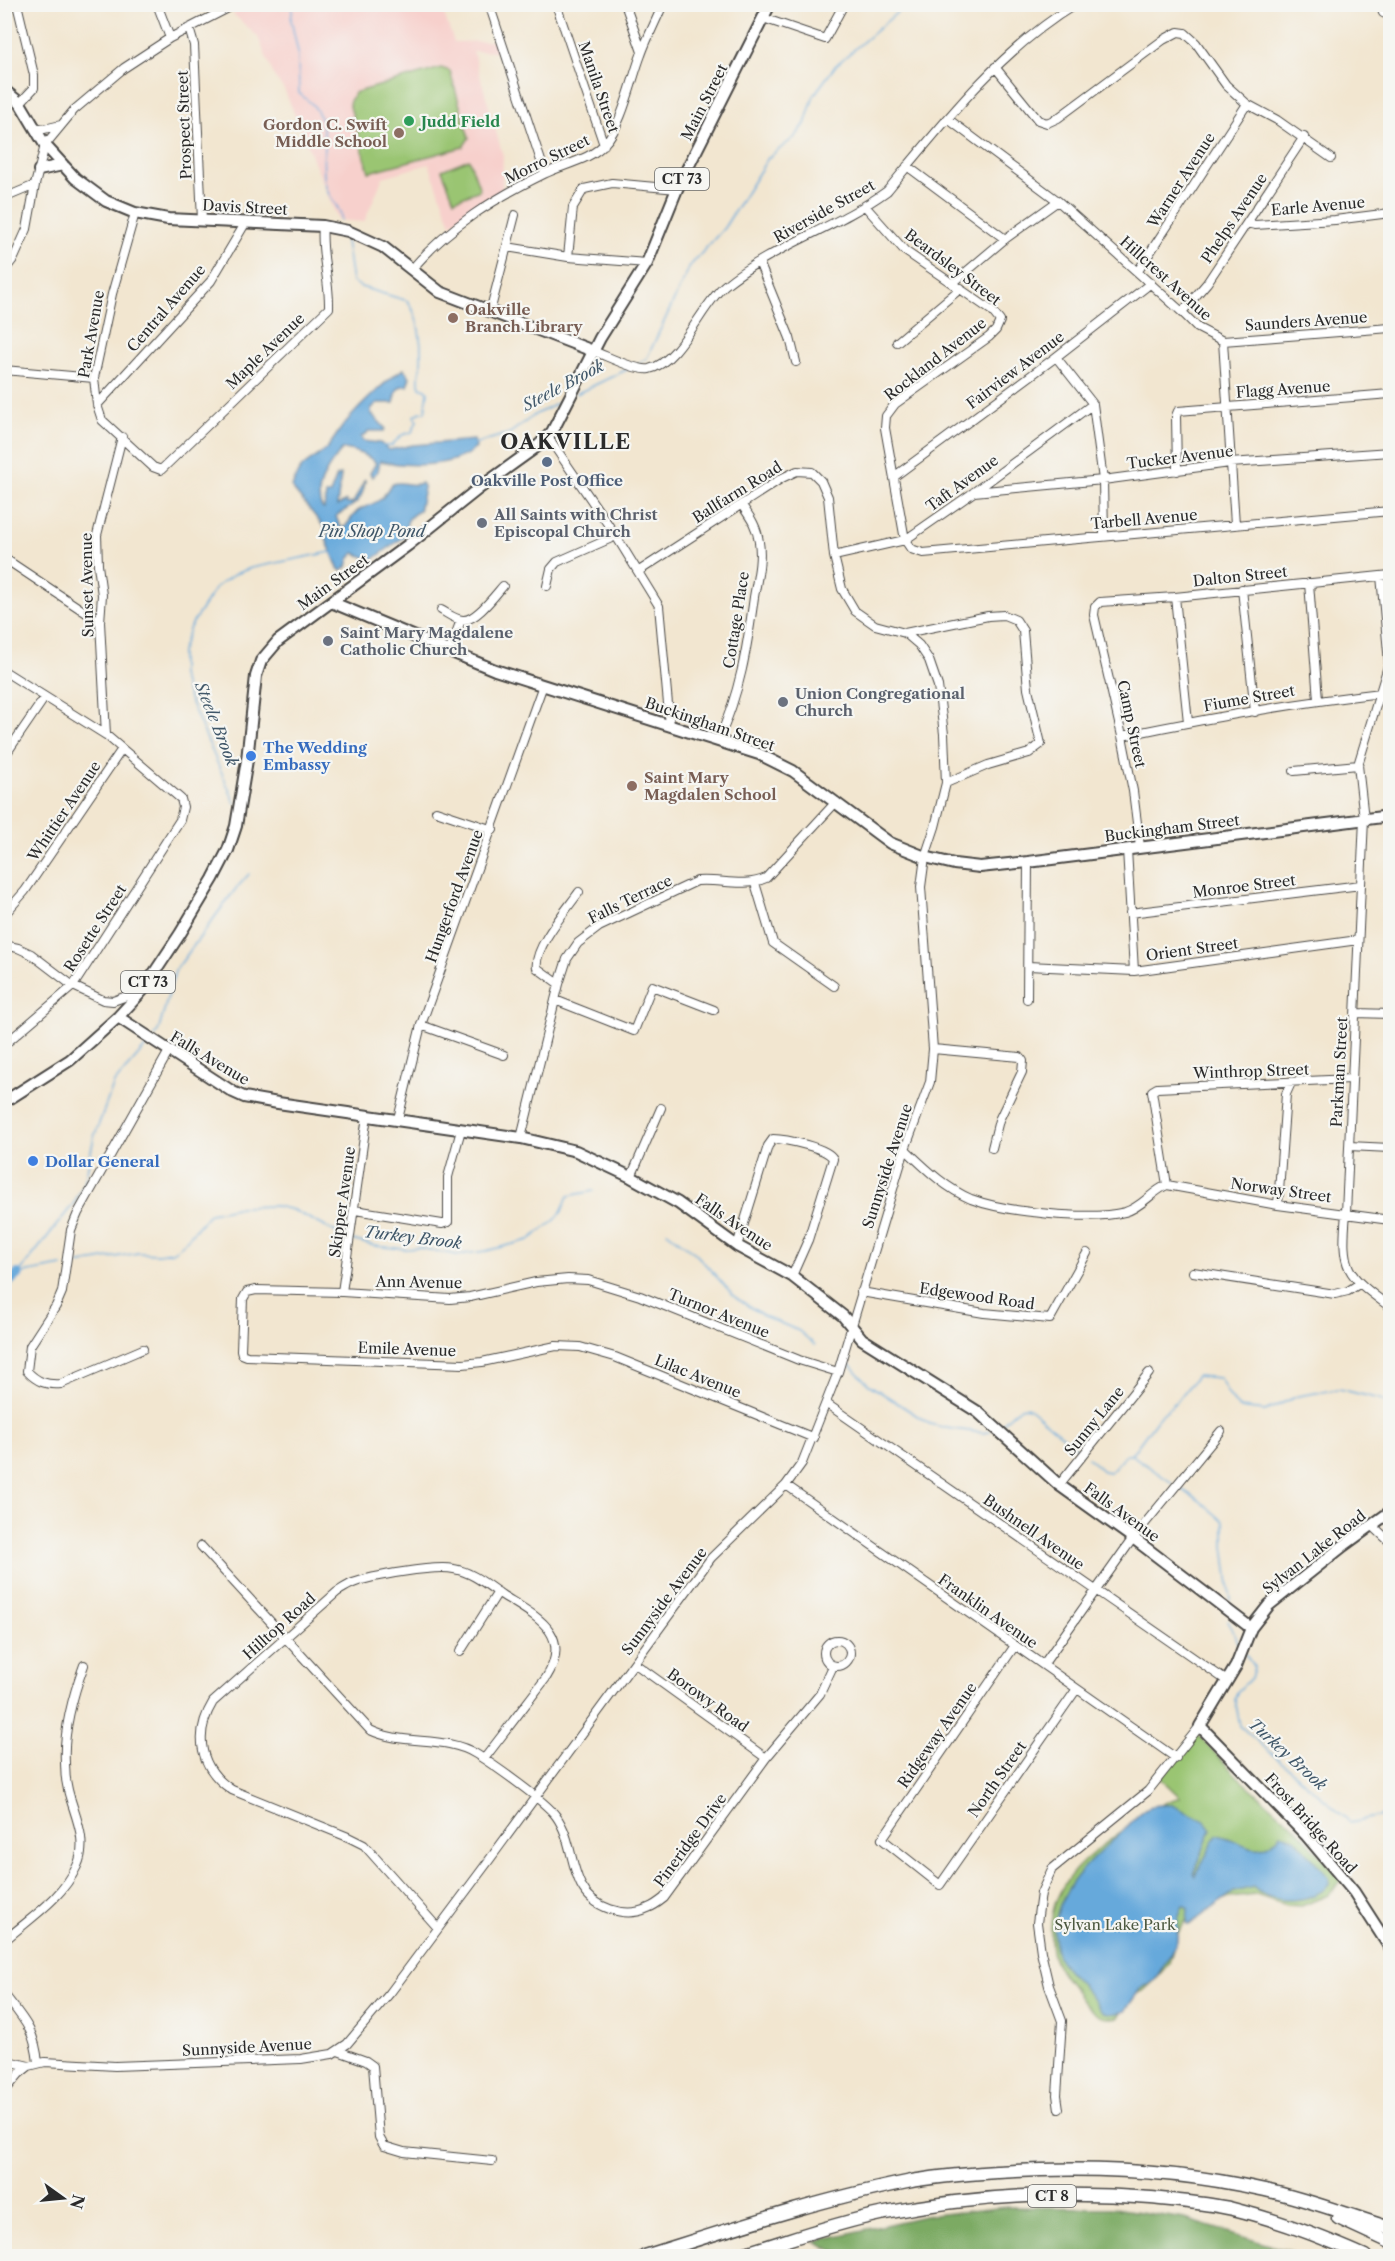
<svg xmlns="http://www.w3.org/2000/svg" width="1395" height="2261" font-family="'Libre Caslon Text',serif">
<rect width="100%" height="100%" fill="#f6f6f2"/>
<filter id="ink" filterUnits="userSpaceOnUse"><feTurbulence type="fractalNoise" baseFrequency=".0167" numOctaves="2"/><feDisplacementMap in="SourceGraphic" scale="12" xChannelSelector="R" yChannelSelector="G"/><feConvolveMatrix kernelMatrix="1 2 1 2 8 2 1 2 1" color-interpolation-filters="sRGB"/></filter>
<filter id="wash" filterUnits="userSpaceOnUse"><feTurbulence type="fractalNoise" baseFrequency=".008" numOctaves="4" result="noise"/><feDisplacementMap in="SourceGraphic" scale="24" xChannelSelector="R" yChannelSelector="G"/><feGaussianBlur stdDeviation="1.35" result="paint"/><feColorMatrix in="noise" values="0 0 0 0 0 0 0 0 0 0 0 0 0 0 0 0 0 1.4 0 .05"/><feComposite in="paint" operator="in"/></filter>
<g filter="url(#wash)">
<rect width="100%" height="100%" fill="#f2e6d0"/>
<!-- built -->
<path fill="#f7d0cc" d="M247,4L441,5L454,42L496,41L500,52L473,51L503,156L502,190L451,224L429,164L383,177L364,222L338,220L285,91L274,76L258,37L233,14Z"/>
<!-- green -->
<path fill="#9ac572" stroke="#62784e" stroke-width="1.5" d="M441,68L450,71L469,138L463,147L369,172L349,103L354,93Z
M469,159L480,190L454,200L442,170Z
M1197,1734L1237,1776L1296,1828L1342,1880L1328,1895L1302,1906L1286,1905L1256,1895L1230,1898L1205,1905L1189,1916L1178,1933L1169,1963L1154,1981L1143,1991L1129,1997L1118,2017C1100,2022 1088,2009 1078,1994C1070,1983 1056,1969 1053,1956C1050,1947 1051,1937 1051,1928C1052,1881 1089,1854 1125,1829C1143,1816 1159,1804 1180,1797L1159,1777Z"/>
<!-- forest -->
<path fill="#7baa64" stroke="#536a48" stroke-width="1.5" d="M1006,2207L1115,2208L1185,2219L1305,2256H843L815,2241L924,2216Z"/>
<!-- water -->
<path fill="#66a9db" stroke="#486a83" stroke-width="1.5" d="M404,369L410,377L407,386H402L397,390L394,403H377L371,409V413L385,428L384,431H368L366,435L361,437L363,441L380,443L389,450L413,445L474,440L476,448C453,468 409,467 380,461L378,471L372,477L370,473L376,463C370,456 353,450 343,449C330,463 312,489 322,508L324,509L326,494H330L337,476L341,475L337,506L346,501L347,504L353,503L365,479V482C361,506 353,504 336,516L340,527H345C349,522 355,512 360,509C368,506 374,504 381,499C386,495 387,487 393,484C402,480 412,488 421,483L424,488L419,511C407,517 406,522 405,536L372,560L354,553L349,559L347,567L341,571L338,568L326,539L329,533L292,488C299,461 310,465 327,448C334,440 339,430 346,422C359,407 388,378 404,369Z
M1172,1805L1205,1821L1211,1829L1194,1874L1195,1876L1217,1835C1246,1840 1256,1863 1281,1834L1295,1838L1329,1878V1885C1310,1904 1272,1905 1253,1887L1234,1892L1189,1925L1187,1923L1188,1908L1183,1905L1178,1918L1177,1941L1169,1957L1154,1981L1140,1989L1125,2011C1099,2018 1103,2012 1089,1994C1077,1978 1058,1968 1055,1946C1048,1896 1088,1862 1122,1832C1130,1824 1139,1812 1149,1807C1155,1804 1165,1805 1172,1805Z"/>
<g fill="none" stroke-linecap="round" stroke-linejoin="round">
<!-- stream -->
<path stroke="#66a9db" stroke-width="1.5" d="M293,4L291,20L298,52L299,93C303,97 309,101 313,105C333,130 318,159 326,187C329,199 342,208 341,220
M346,241L352,281L361,287L408,301C419,317 422,343 421,363C420,372 417,378 420,387L426,389L428,392L425,412H421L414,416L417,421L412,432L402,435L391,446H383
M638,364L647,358L690,266L724,228L768,158L795,137L805,124L814,95L836,65L907,4
M576,394L628,369
M474,444L510,433L536,414L561,402
M235,803L188,696L181,675V652L190,627L216,587L235,574L251,568L331,552
M242,814L246,821
M155,1036L159,1029L175,971L234,891L249,874
M667,1232L695,1253L736,1298L764,1316L799,1331L815,1345
M352,1240L375,1246L405,1249L419,1248L457,1255L486,1251L529,1240L554,1221L561,1213L568,1196L593,1191
M70,1265L138,1253L158,1254L172,1252L181,1246L210,1213L241,1207L276,1206L293,1210L347,1238
M19,1273L74,1203L85,1181L94,1137L114,1083L150,1042
M18,1274L62,1266
M847,1362L868,1384L930,1424L946,1428L984,1433L990,1431
M1003,1423C1011,1416 1019,1404 1029,1408L1078,1449
M1131,1455L1158,1418L1178,1400L1197,1376L1220,1378L1228,1394L1239,1408L1265,1411L1298,1396L1339,1389L1380,1399L1390,1404
M1132,1455L1172,1483
M1088,1458L1103,1471L1110,1472L1126,1455H1130
M1179,1488L1199,1500L1224,1522V1546L1231,1600
M1228,1620L1239,1644
M1245,1654L1254,1667L1251,1678L1237,1692L1235,1699L1240,1726L1350,1822L1381,1816L1390,1809"/>
<!-- river -->
<path stroke="#66a9db" stroke-width="10" d="M4,1286L18,1274"/>
</g>
</g>
<g filter="url(#ink)">
<g fill="none" stroke-linecap="round" stroke-linejoin="round">
<!-- minor casing -->
<g stroke="#494744" stroke-width="10">
<path id="minor" d="M17,4L34,75V88L20,103
M157,4L170,38
M489,4L545,173
M556,4L604,145
M625,4L642,52
M1380,4L1383,13L1390,16
M763,18L825,39L844,4
M189,28L194,45L202,220
M995,67L1038,120L1047,123L1058,118L1163,40L1178,32L1185,33L1196,43L1226,85L1247,104L1277,120L1331,158
M948,119L1058,201L1182,312L1198,328L1223,341L1235,524
M34,127L44,129L61,125
M907,166L1005,239
M4,198L35,185
M865,206L905,251L992,311L1000,321L996,330L989,337L895,404L886,416L885,428L905,540L911,549L923,553L1390,511
M135,213L112,294L94,378L97,405L102,420L153,467L161,470L329,308C330,280 320,254 323,226
M1247,223L1255,225L1335,220L1390,213
M507,247L568,257L647,263
M568,257L573,207L584,189L612,183L677,189
M759,262L790,338L796,362
M412,269C448,227 495,198 544,174C564,164 591,160 605,143C622,126 632,78 641,55C647,38 656,21 663,4
M4,271L14,258L27,229L35,185L45,145L74,110L124,68L170,38L236,4
M1138,271L1247,104
M953,283L1005,239L1058,201
M490,312L515,215
M1182,312L1207,283L1304,137
M1223,341L1390,328
M897,342L961,288
M593,351C607,356 636,371 649,369C679,363 703,303 725,285C773,246 836,228 887,191C943,123 1000,50 1076,4
M1056,357L1093,404L1103,480L1104,536
M4,370L94,378
M97,405L211,281L246,222
M548,437L616,536L659,606L670,726
M1177,471L1176,416L1178,411L1390,394
M895,476L1056,357L1151,283
M974,492L1103,480L1230,463L1390,452
M834,556L905,540L974,492L1093,404
M4,558L100,622
M1381,576L1389,663L1358,765L1364,819L1346,1213C1341,1269 1345,1274 1390,1307
M1309,583L1318,700
M547,586L551,569L557,562L616,536
M1242,589L1255,712
M1175,597L1188,722
M441,610C447,613 455,620 463,620C476,621 495,595 503,586
M905,633L988,616L1004,615L1016,620L1023,631L1028,689L1041,744L1029,753L988,765L946,783
M449,652L461,620
M4,671L106,735L181,799L183,807L180,820L73,986L4,1045
M106,735L100,622L102,595L98,565L97,535L122,437
M1122,736C1208,718 1294,703 1381,693
M718,741C740,693 747,649 754,597C757,579 762,560 759,542C757,526 750,517 741,504
M4,757L45,697
M1294,771L1358,765
M436,811L493,830
M1140,847L1133,791L1122,736L1094,615L1095,607L1100,602L1175,597L1390,575
M1127,849L1134,971
M755,883L773,943L834,986
M1130,913L1361,885
M4,915L25,891L122,749
M4,945L18,948L31,954L73,986L103,1000L113,1001L138,992
M1028,966L1134,971L1358,940
M559,984L537,968C533,948 568,908 579,892
M1027,999L1028,862
M555,1000L634,1031L652,986L714,1010
M1356,1013L1390,1014
M421,1025L504,1055
M933,1049L1020,1057L1023,1061L1022,1072L999,1120L992,1148
M398,1119L421,1025L543,685
M521,1138L559,984L567,959L578,943L599,927L697,881C721,879 744,888 766,878L836,802
M1349,1146L1390,1148
M905,1149C925,1168 945,1188 971,1199C1005,1212 1090,1221 1125,1212C1142,1207 1151,1192 1167,1185
M631,1177L661,1108
M1167,1185L1152,1091L1157,1088L1351,1079
M1167,1185L1278,1205L1390,1220
M1278,1205L1286,1094L1291,1083
M355,1210L442,1224L448,1222V1177L461,1130
M737,1246L768,1146L773,1139C785,1139 829,1148 833,1159L808,1240L792,1276
M1193,1272L1335,1294L1348,1291L1359,1284
M342,1292L367,1116
M861,1292L984,1313L1050,1319L1087,1253
M143,1349L61,1384C46,1385 37,1382 27,1371L30,1346L56,1306L62,1292L71,1230L78,1213L169,1051
M827,1404L1227,1681
M814,1438L615,1357L580,1347L556,1346L482,1362L463,1364L247,1356L242,1354L241,1350L243,1299L247,1292L256,1290L342,1292L450,1299L470,1297L536,1282L568,1279L588,1280L640,1296L799,1360L838,1372
M786,1485L1176,1758
M1059,1485L1149,1373
M1373,1526L1390,1542
M201,1546L370,1730C403,1746 445,1735 476,1754C494,1765 545,1801 556,1816C571,1837 570,1863 581,1885C593,1908 625,1919 648,1908C654,1906 659,1902 664,1898L766,1758L820,1694L833,1666
M824 1653a13 13 0 1 1 26 0a13 13 0 1 1-26 0Z
M1014,1647L882,1839L940,1885L1076,1690
M460,1652L498,1592
M634,1663L766,1758
M1043,1665L1133,1538L1221,1431
M438,1928L364,1845L348,1837L232,1790C200,1769 193,1735 213,1702L337,1592C342,1589 348,1585 353,1583C371,1576 435,1565 454,1569C472,1572 487,1585 502,1595C535,1616 574,1633 546,1678L484,1759
M4,1941C30,1918 62,1899 77,1866C89,1840 74,1815 68,1790C66,1782 65,1772 65,1763C63,1730 73,1695 84,1665
M4,1994C24,2020 35,2030 38,2063
M338,2051L366,2061L373,2066L379,2137L384,2146L404,2152L492,2161
M4,2060L29,2066
M4,2092L19,2074L29,2066L45,2062L115,2066L301,2059L332,2054L347,2044L390,1993L487,1863L711,1558L786,1485L802,1463L838,1372L905,1149L930,1082L933,1049L921,887L925,857L935,827L946,783L944,734L938,686L929,660L919,645L905,633L875,625L855,611L842,589L834,556L828,497L821,481L812,472L797,471L782,478L639,571
M1059,2109L1057,2095L1062,2021L1049,1986L1041,1952L1037,1923L1041,1893L1052,1869L1148,1791L1200,1726"/>
</g>
<!-- major casing -->
<g stroke="#494744" stroke-width="14">
<path id="major" d="M4,90L20,103L45,145L75,178L106,201L135,213L168,219L323,226L348,231L383,247L440,292L593,351
M39,170L63,165
M331,602L495,670L759,754L793,771L890,843L925,857L954,864L980,867L1028,862L1390,816
M118,1017L233,1092L244,1097L278,1103L521,1138L576,1151L631,1177L678,1203L737,1246L792,1276L843,1316L862,1339L978,1412L1059,1485L1133,1538L1251,1628
M4,1102L70,1060L118,1017L143,990L180,934L213,879L228,850L236,826L247,760L256,676L261,661L278,641L408,545L478,489L539,445L552,432L600,338L647,263L677,189L770,4
M1390,1512L1343,1546L1269,1605L1251,1628L1236,1666L1200,1726L1306,1835L1354,1892L1390,1948"/>
</g>
<!-- highway casing -->
<g stroke="#494744" stroke-width="15">
<path id="highway" d="M1338,2218L1390,2242
M645,2256C731,2229 818,2200 907,2182C937,2176 968,2174 998,2172C1086,2166 1178,2170 1265,2190C1308,2199 1348,2215 1390,2228
M736,2256C783,2242 831,2224 880,2214C969,2196 1062,2191 1151,2198C1178,2201 1206,2203 1233,2209C1278,2220 1322,2237 1365,2256"/>
</g>
<!-- minor -->
<use href="#minor" stroke="#fff" stroke-width="8"/>
<!-- major -->
<use href="#major" stroke="#fff" stroke-width="10"/>
<!-- highway -->
<use href="#highway" stroke="#fff" stroke-width="12"/>
</g>
</g>
<!-- markers -->
<circle fill="#2e9e5b" stroke="#f6f6f2" stroke-width="2" cx="409" cy="121" r="6"/>
<g fill="#8d6e63" stroke="#f6f6f2" stroke-width="2">
<circle cx="399" cy="133" r="6"/>
<circle cx="453" cy="318" r="6"/>
<circle cx="632" cy="786" r="6"/>
</g>
<circle fill="#5c6f8a" stroke="#f6f6f2" stroke-width="2" cx="547" cy="462" r="6"/>
<g fill="#6b7280" stroke="#f6f6f2" stroke-width="2">
<circle cx="482" cy="523" r="6"/>
<circle cx="328" cy="641" r="6"/>
<circle cx="783" cy="702" r="6"/>
</g>
<g fill="#3f7fe0" stroke="#f6f6f2" stroke-width="2">
<circle cx="251" cy="756" r="6"/>
<circle cx="33" cy="1161" r="6"/>
</g>
<g text-anchor="middle" dominant-baseline="central" stroke-width="4.5" stroke-linejoin="round" paint-order="stroke">
<!-- shield labels -->
<g fill="#f6f6f2" stroke="#686867" stroke-width="1.5">
<rect x="655" y="168" width="54" height="22" rx="4.5"/>
<rect x="121" y="971" width="54" height="22" rx="4.5"/>
<rect x="1028" y="2185" width="48" height="22" rx="4.5"/>
</g>
<g font-size="14" font-weight="bold" fill="#2b2b2b">
<text x="682" y="179">CT 73</text>
<text x="148" y="982">CT 73</text>
<text x="1052" y="2196">CT 8</text>
</g>
<!-- street labels -->
<g font-size="15" fill="#2b2b2b" stroke="#f6f6f2">
<text transform="translate(599 87) rotate(71)">Manila Street</text>
<text transform="translate(704 102) rotate(-63)">Main Street</text>
<text transform="translate(184 125) rotate(-92)">Prospect Street</text>
<text transform="translate(547 159) rotate(-26)">Morro Street</text>
<text transform="translate(1181 180) rotate(-57)">Warner Avenue</text>
<text transform="translate(1318 206) rotate(-5)">Earle Avenue</text>
<text transform="translate(245 207) rotate(3)">Davis Street</text>
<text transform="translate(824 211) rotate(-29)">Riverside Street</text>
<text transform="translate(1234 218) rotate(-56)">Phelps Avenue</text>
<text transform="translate(953 267) rotate(37)">Beardsley Street</text>
<text transform="translate(1166 278) rotate(42)">Hillcrest Avenue</text>
<text transform="translate(166 308) rotate(-49)">Central Avenue</text>
<text transform="translate(1306 321) rotate(-4)">Saunders Avenue</text>
<text transform="translate(91 334) rotate(-80)">Park Avenue</text>
<text transform="translate(265 351) rotate(-44)">Maple Avenue</text>
<text transform="translate(935 359) rotate(-38)">Rockland Avenue</text>
<text transform="translate(1015 370) rotate(-37)">Fairview Avenue</text>
<text transform="translate(1283 389) rotate(-4)">Flagg Avenue</text>
<text transform="translate(1180 457) rotate(-7)">Tucker Avenue</text>
<text transform="translate(962 483) rotate(-36)">Taft Avenue</text>
<text transform="translate(737 492) rotate(-32)">Ballfarm Road</text>
<text transform="translate(1144 519) rotate(-5)">Tarbell Avenue</text>
<text transform="translate(1240 576) rotate(-6)">Dalton Street</text>
<text transform="translate(333 582) rotate(-36)">Main Street</text>
<text transform="translate(87 585) rotate(-91)">Sunset Avenue</text>
<text transform="translate(736 620) rotate(-81)">Cottage Place</text>
<text transform="translate(1249 698) rotate(-10)">Fiume Street</text>
<text transform="translate(710 724) rotate(19)">Buckingham Street</text>
<text transform="translate(1132 724) rotate(78)">Camp Street</text>
<text transform="translate(64 811) rotate(-56)">Whittier Avenue</text>
<text transform="translate(1172 828) rotate(-7)">Buckingham Street</text>
<text transform="translate(1244 886) rotate(-7)">Monroe Street</text>
<text transform="translate(454 896) rotate(-70)">Hungerford Avenue</text>
<text transform="translate(630 899) rotate(-26)">Falls Terrace</text>
<text transform="translate(95 928) rotate(-57)">Rosette Street</text>
<text transform="translate(1192 949) rotate(-8)">Orient Street</text>
<text transform="translate(210 1058) rotate(31)">Falls Avenue</text>
<text transform="translate(1251 1071) rotate(-2)">Winthrop Street</text>
<text transform="translate(1339 1072) rotate(-87)">Parkman Street</text>
<text transform="translate(887 1166) rotate(-72)">Sunnyside Avenue</text>
<text transform="translate(1281 1190) rotate(8)">Norway Street</text>
<text transform="translate(342 1202) rotate(-82)">Skipper Avenue</text>
<text transform="translate(734 1222) rotate(34)">Falls Avenue</text>
<text transform="translate(419 1282) rotate(1)">Ann Avenue</text>
<text transform="translate(977 1296) rotate(8)">Edgewood Road</text>
<text transform="translate(719 1313) rotate(22)">Turnor Avenue</text>
<text transform="translate(407 1349) rotate(2)">Emile Avenue</text>
<text transform="translate(698 1376) rotate(22)">Lilac Avenue</text>
<text transform="translate(1094 1421) rotate(-51)">Sunny Lane</text>
<text transform="translate(1122 1512) rotate(36)">Falls Avenue</text>
<text transform="translate(1034 1532) rotate(35)">Bushnell Avenue</text>
<text transform="translate(1314 1552) rotate(-38)">Sylvan Lake Road</text>
<text transform="translate(664 1601) rotate(-53)">Sunnyside Avenue</text>
<text transform="translate(988 1611) rotate(35)">Franklin Avenue</text>
<text transform="translate(279 1626) rotate(-42)">Hilltop Road</text>
<text transform="translate(708 1700) rotate(36)">Borowy Road</text>
<text transform="translate(937 1735) rotate(-55)">Ridgeway Avenue</text>
<text transform="translate(997 1779) rotate(-55)">North Street</text>
<text transform="translate(1311 1823) rotate(48)">Frost Bridge Road</text>
<text transform="translate(690 1840) rotate(-54)">Pineridge Drive</text>
<text transform="translate(247 2047) rotate(-3)">Sunnyside Avenue</text>
</g>
<!-- leisure labels -->
<g font-size="15" font-weight="bold" fill="#27864d" stroke="#f6f6f2" text-anchor="start">
<text x="421" y="121">Judd Field</text>
</g>
<!-- education labels -->
<g font-size="15" font-weight="bold" fill="#785e54" stroke="#f6f6f2" text-anchor="start">
<text x="387" y="124" text-anchor="end">Gordon C. Swift<tspan x="387" dy="17">Middle School</tspan></text>
<text x="465" y="309">Oakville<tspan x="465" dy="17">Branch Library</tspan></text>
<text x="644" y="777">Saint Mary<tspan x="644" dy="17">Magdalen School</tspan></text>
</g>
<!-- service labels -->
<g font-size="15" font-weight="bold" fill="#4e5e75" stroke="#f6f6f2">
<text x="547" y="480">Oakville Post Office</text>
</g>
<!-- worship labels -->
<g font-size="15" font-weight="bold" fill="#5b616d" stroke="#f6f6f2" text-anchor="start">
<text x="494" y="514">All Saints with Christ<tspan x="494" dy="17">Episcopal Church</tspan></text>
<text x="340" y="632">Saint Mary Magdalene<tspan x="340" dy="17">Catholic Church</tspan></text>
<text x="795" y="693">Union Congregational<tspan x="795" dy="17">Church</tspan></text>
</g>
<!-- shop labels -->
<g font-size="15" font-weight="bold" fill="#366cbe" stroke="#f6f6f2" text-anchor="start">
<text x="263" y="747">The Wedding<tspan x="263" dy="17">Embassy</tspan></text>
<text x="45" y="1161">Dollar General</text>
</g>
<!-- park labels -->
<g font-size="15" fill="#4c5940" stroke="#f6f6f2">
<text x="1115" y="1924">Sylvan Lake Park</text>
</g>
<!-- water labels -->
<g font-size="16" font-style="italic" fill="#405769" stroke="#f6f6f2">
<text transform="translate(563 385) rotate(-28)">Steele Brook</text>
<text x="372" y="531">Pin Shop Pond</text>
<text transform="translate(217 724) rotate(68)">Steele Brook</text>
<text transform="translate(413 1237) rotate(7)">Turkey Brook</text>
<text transform="translate(1288 1754) rotate(42)">Turkey Brook</text>
</g>
<!-- district labels -->
<g font-size="21" font-weight="bold" letter-spacing="1.5" fill="#2b2b2b" stroke="#f6f6f2">
<text x="566" y="441">OAKVILLE</text>
</g>
</g>
<!-- margin -->
<rect width="1395" height="2261" fill="none" stroke="#f6f6f2" stroke-width="24"/>
<!-- north arrow -->
<g transform="translate(63 2198) rotate(105)" stroke="#f6f6f2" stroke-width="4.5" paint-order="stroke">
<path d="M0-4.5L10 22L0 15L-10 22Z" fill="#2b2b2b"/>
<text y="-9" font-size="16" font-weight="bold" text-anchor="middle" fill="#2b2b2b">N</text>
</g>
</svg>
